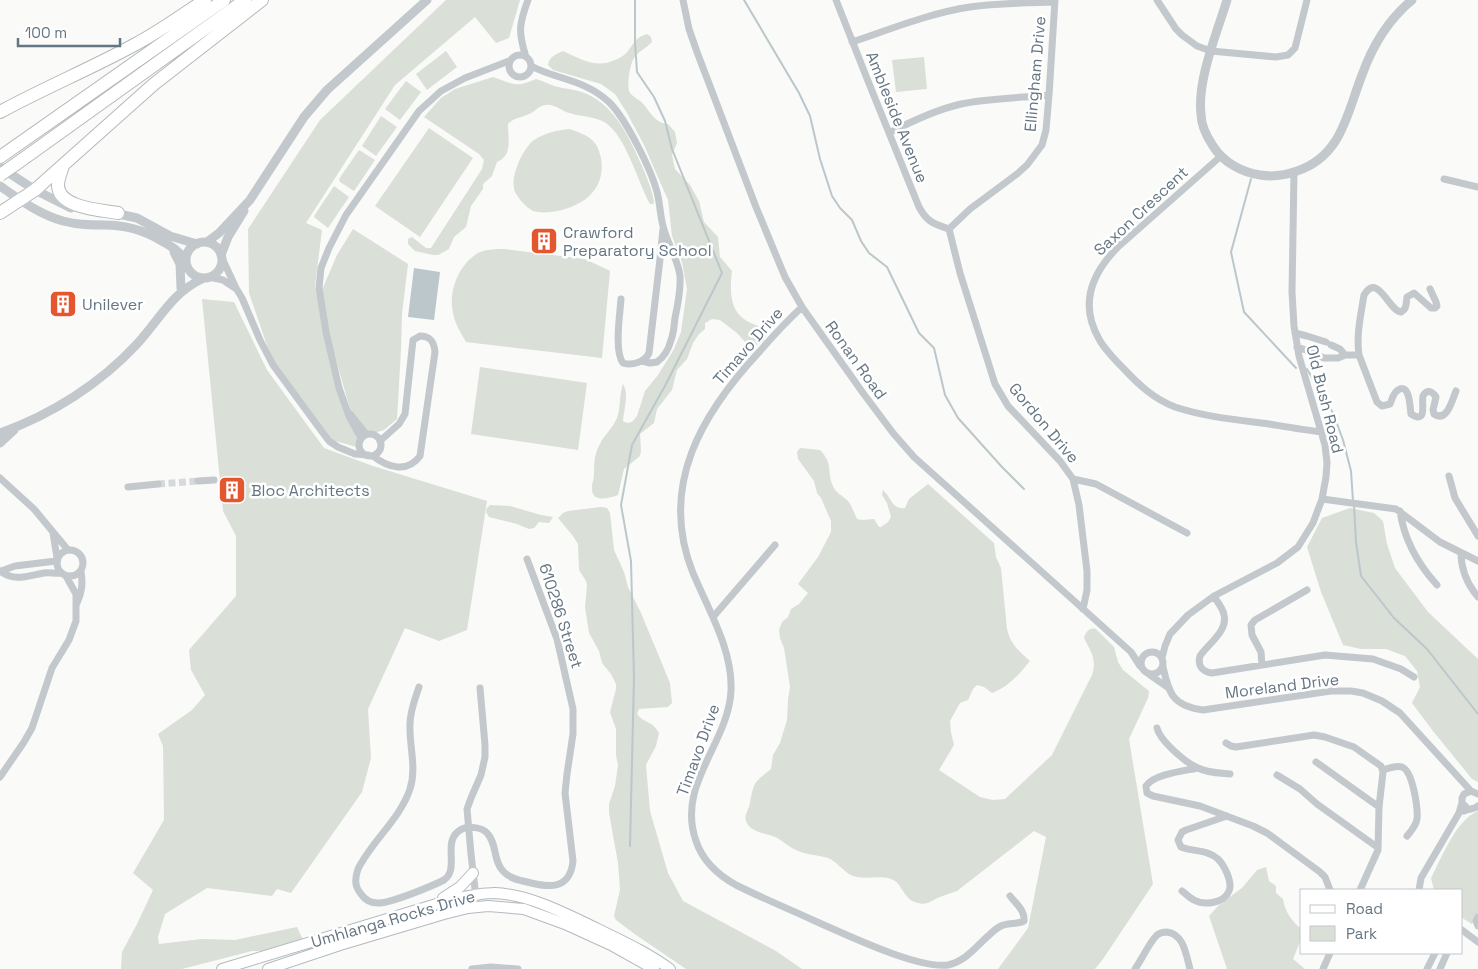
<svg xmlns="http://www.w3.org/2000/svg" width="1478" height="969" font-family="'Space Grotesk',sans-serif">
<rect width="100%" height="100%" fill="#fafaf8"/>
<!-- green -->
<path fill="#dadfd7" d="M446,0H520L509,38L496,43L475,17L395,85L306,223L322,230L315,286L324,334L360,448L332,440L273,363L249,293L248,229L320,120Z
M647,34L651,37L652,42C647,48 638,51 634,58C630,64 626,87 630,93C634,98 641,100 645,106C651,114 657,124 668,124L675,132L677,143L672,155L675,169L690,185L699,201L704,222L718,237L720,257L732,271C730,287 729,309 744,319C753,326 760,324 768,333L763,342L754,346L745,342L737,333L720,320L712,319L705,323V329L699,334L693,343L687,359L677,370L672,390L657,409L654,423L640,434L641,451L640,456L624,469L618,495C610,498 593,503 592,490C591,485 594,480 594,475C594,464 594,454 600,444C604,435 613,428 617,418C621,407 619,395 623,384C629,393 624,410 623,421L627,423L632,422L637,416L645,391L658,375L674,349L681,332L687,289L682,262L672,236L668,200L644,145L627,113L615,94L601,84L553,70L548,65C549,57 556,54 563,51C581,59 596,69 615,60C620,58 624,56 628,51C635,42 635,38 647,34Z
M446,51L457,67L427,90L416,74Z
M924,57L927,89L896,92L892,60Z
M493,77C513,84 516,88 536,79C543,81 550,85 558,87C568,89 578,90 587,94C616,107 630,139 642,166C647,178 652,189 654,202L653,204H650C638,183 624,128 600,120C589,116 577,116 566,112C556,107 549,101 538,108C535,110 532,113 529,114C519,119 517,116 508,124C508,139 513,155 497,162L492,176L483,184V189L471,206L466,227L454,237L449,249L438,255H433L415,251L408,244V239L412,237L426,248H431L482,169L484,160L479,154L424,117L441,98L455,89Z
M406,81L421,92L400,120L385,109Z
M381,116L397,127L376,156L362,146Z
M429,128L473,158L420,237L375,206Z
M570,129C577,132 588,135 593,141C598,146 599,151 601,158C603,171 601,183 592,193C581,207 550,216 533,211C529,209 524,204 521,201C519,198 514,192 514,188C511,175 523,148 534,140C545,133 557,130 570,129Z
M359,150L375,160L354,191L340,182L339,179Z
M334,186L349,197L328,228L315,218L314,216Z
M353,229L408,264L402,314L401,350L397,419L384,430L374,433L365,430L351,412L327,329L321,292L337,255Z
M504,249L585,259L610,271L602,358L466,342C461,333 455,324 453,313C448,291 459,263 480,252C488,249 496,249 504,249Z
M202,299L234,302L267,370L324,448L373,466L487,501L467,630L439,641L405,628L368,709L371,758L362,792L291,893L277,889L272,896L207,888L165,914L158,937L159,944L202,939L235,940L297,927L303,940L278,949L275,947L264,951H252L182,969H121L122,952L137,924L153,890L133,873L164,820L163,746L158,734L192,710L205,695L191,670L189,650L236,596V536L223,511Z
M480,367L587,383L578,450L471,434Z
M800,448L820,450C833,464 827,469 832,484C835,493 842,495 848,501C852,506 854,513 857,519L862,520L874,519L879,527H881L888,522L891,517L887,503L882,495L883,490C891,497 892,510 905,508L909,499L928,484L994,543L996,557L1001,568L1007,629C1011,645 1018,650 1030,661C1019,674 1009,687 992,693L984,687L977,685L973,689L968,700L960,703L950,721L951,732L954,745L939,770L980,797L993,800L1005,799L1052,755L1092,675C1097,659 1091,652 1084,638C1086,632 1089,627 1096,629L1114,647L1118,662L1123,670L1149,691L1148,698L1129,739L1153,884L1103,959L1095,969H998L1028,928L1046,837L1034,831L957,891C951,893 945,895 940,897C932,900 927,906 918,903C903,900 902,882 891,879C878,875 865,880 853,876C843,872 838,862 828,858C818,855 808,855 798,851C791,848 785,843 779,839C769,833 751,834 746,821C744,815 749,809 750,803C754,781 754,783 771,769L773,755L780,743L787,720L788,699L790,687L784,648L780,638L779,630L782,622L788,617L791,609L799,604L808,593L798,584L818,557L831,532V521L821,498L817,493L814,481L798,459L797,452Z
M490,505L510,506L541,515L553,517L549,523L539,522L534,528L529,529L517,524L489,517L486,512L487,508Z
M601,507L607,508L610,513L614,550L624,572L628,587L641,613L670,683L672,703L668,707L639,709L637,714C645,724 653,721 659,733L656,746L646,765L650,811L668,873L683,901L776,951L802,969H686L636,935L616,920L614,916L620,890L618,863L609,813V804L615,786L618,765L616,755V729L610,712L616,689V684L611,674L602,663L599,651L589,633L585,607L587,586L586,581L579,570L578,544L573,536L558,518L563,513L568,511Z
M1350,508L1374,513L1383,521L1387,544L1395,568L1428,612L1478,659V782L1472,779L1433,731L1412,703L1420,687L1417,671L1405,656L1386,649H1361L1343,645L1321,592L1307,547L1322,518Z
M1478,811V912L1472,924L1462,918V890H1434L1431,878C1442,857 1456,820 1478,811Z
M1266,867L1269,881L1276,886V893L1283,899C1285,912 1292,921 1302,930V937L1293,959L1305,969H1227L1209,916L1219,905L1242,888L1257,870Z"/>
<!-- water -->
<path fill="#bbc7cb" d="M414,268L440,272L434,320L408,317Z"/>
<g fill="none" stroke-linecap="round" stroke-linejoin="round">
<!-- stream -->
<path stroke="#bbc7cb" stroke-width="2" d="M744,0L799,93L810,116L820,159L832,196L840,208L852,220L861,241L869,253L887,267L919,333L934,348L945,395L958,418L1002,467L1024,489
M1251,179L1231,252L1244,312L1296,368
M1307,369L1333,413L1343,440L1351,471L1353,501
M1354,505L1356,542L1361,576L1394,618L1427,649L1478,714
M630,846L634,678L631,561L621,505L632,445L666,384L722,273L672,149L665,121L654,97L637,72L635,43V0"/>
<!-- minor-tunnel -->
<path stroke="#d5d9db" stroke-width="7" stroke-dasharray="7 3.5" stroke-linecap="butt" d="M158,484L198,481"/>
<!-- secondary casing -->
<g stroke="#b3babf" stroke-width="12">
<path id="secondary" d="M443,898L460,887L473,873
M222,969L453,899C467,896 481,893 495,893C531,895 564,913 596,928C622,941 647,952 670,969
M268,969L340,945L444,914L468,908L488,906L524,909L565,924L611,945L654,969"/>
</g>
<!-- motorway casing -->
<g stroke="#b4b9bd" stroke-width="14">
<path id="motorway" d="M0,112C44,88 90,69 134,45C159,32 182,15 205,0
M0,157L224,0
M16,164L245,0
M63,166C61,172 58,179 58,185C58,208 101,210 118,213
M0,213L35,190L154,84L262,0"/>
</g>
<!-- minor -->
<path stroke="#c3c8cc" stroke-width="7" d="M683,0L689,29L697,52L756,207L785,277L802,307L863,393L893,433L914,457L1131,652L1140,666
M836,0L868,81L919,207C927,222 934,224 949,229
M1157,0L1176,29L1182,35L1197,46L1211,51L1276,57L1288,55L1295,48L1307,0
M852,42C891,29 930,13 970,7C998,3 1027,3 1055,2
M509 66a11 11 0 1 1 22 0a11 11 0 1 1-22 0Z
M526,57C518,32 519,24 528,0
M531,66C558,80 584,79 609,102C626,119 651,169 657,192C660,203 660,215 663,226C667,243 678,259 680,276C681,290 678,304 675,318C674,325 674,333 671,340C669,348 664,357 657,362L650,363L642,361
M889,133C912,121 935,110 961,104C989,98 1020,98 1049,95
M1221,156L1118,247C1092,273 1079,304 1099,339C1105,350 1115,360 1124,369C1139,385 1154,399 1175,407C1205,417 1238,420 1269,424C1287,427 1304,430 1322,432
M1444,179L1478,187
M949,229L960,273L995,384L1008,406L1060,461L1073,479L1079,505L1087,571V590L1083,609
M949,229L970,209L1017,174L1027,165L1042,145L1046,130L1049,95L1055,0
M222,258L236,288L242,298L260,340L273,365L320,429L329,441L338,447L355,454L368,455
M209,277L223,280L235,288
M621,299C620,314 614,351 623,363C632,366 645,362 649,353L660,259L663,229
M802,307C787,321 773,336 760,351C702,413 658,486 693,573C708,609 733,650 731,691C728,745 676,784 696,841C703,862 718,875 736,885C762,898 789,909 815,921C845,934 917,969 948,965C970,960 981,939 999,927C1007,922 1016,925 1024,921C1025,910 1016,904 1010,896
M1295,333L1307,336L1326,342
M1331,345L1340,349L1345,355
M1297,347L1306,350L1324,358H1338L1345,355H1359C1356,335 1361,314 1364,295C1378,272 1388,310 1401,312C1407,309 1406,303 1407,297L1414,293L1431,308H1435L1437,306L1436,302L1430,289
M1359,355L1377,402L1382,406L1390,404C1392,400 1393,393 1398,390C1410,382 1410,409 1411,414C1428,425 1421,402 1423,396C1427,388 1433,392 1436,397L1433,410L1434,414C1447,423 1452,400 1456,391
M350,414L366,434
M359 445a11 11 0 1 1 22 0a11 11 0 1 1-22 0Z
M361,438L349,416L339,388L326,332L319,288L321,268L329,248L346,215L419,111L441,91L465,78L509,61
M373,456C387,467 407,474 420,456L435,352C434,341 430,336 420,336L413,340L405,414L399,424L380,441
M1449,476L1455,498L1478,536
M0,478L34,509L68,550
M1073,479L1096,484L1187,533
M198,481L214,480
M128,487L158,484
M1322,499L1396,509L1440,542L1478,561
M1400,511C1404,540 1418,564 1437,585
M53,533L57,558
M57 563a13 13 0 1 1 26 0a13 13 0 1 1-26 0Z
M1461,553C1461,570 1467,584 1478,597
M0,571C15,582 27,576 44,573C50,572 55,574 61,573
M1,571L15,566L56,561
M1214,596C1217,602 1223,608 1224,615C1228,631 1208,644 1200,656C1197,666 1203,672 1212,673L1325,655L1373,659L1401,669L1414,677
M77,603C82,592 83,584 81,571
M713,617L775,545
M1141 663a11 11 0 1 1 22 0a11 11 0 1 1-22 0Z
M1162,658L1165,646L1170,634L1188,615L1214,596L1277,563L1298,547L1313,523L1322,499L1326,477L1327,463L1325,445L1299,356L1294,326L1292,292L1294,173
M1262,665L1261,652L1252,635L1251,625L1255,620L1307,590
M1163,667C1169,694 1173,706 1203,710L1331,691H1351L1363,693L1382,701L1400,713L1471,791
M1150,675L1167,687
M419,687C415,699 410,711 410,724C409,746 417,767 410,789C400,819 372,841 358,869C355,878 354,886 361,894C365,900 371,903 378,903C389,904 432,886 444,880C461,868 440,840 462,829C468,826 482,827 487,833C497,843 493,861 503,871C509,878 518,880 527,882C549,888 570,890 573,861L565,793L567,774L573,734V709L557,639L527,559
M1157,728C1160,741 1186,763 1198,768C1208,773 1220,773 1230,774
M1226,743L1231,746L1236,747L1314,735L1325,737L1354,747L1381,766L1383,772L1379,807L1378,850L1360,890
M1316,762L1379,807
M1198,768C1184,771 1154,774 1146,786L1147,793L1153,796L1200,806L1253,826L1267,833L1320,872L1325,877L1330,890
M1383,770C1389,768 1396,765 1402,767C1413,771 1418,809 1417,819C1416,826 1411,831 1407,836
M1277,775L1300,789L1317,804L1377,847
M0,777L24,742L32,728L52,668L69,640L76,621V594L66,576
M1468,809L1462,803V798L1464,794L1471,791L1478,794
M1464,811C1469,808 1474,810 1478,806
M1419,890L1421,878L1459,813L1462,803
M1182,891C1186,894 1190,898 1194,900C1205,906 1224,903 1229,891C1233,882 1224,865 1218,859C1207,849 1193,852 1181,847L1178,840L1182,832L1186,830L1227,816
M477,906L471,854L467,809L471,798L481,775L485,757V745L480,688
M1478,917L1476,921L1478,926
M1462,930L1478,942
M472,969L491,967L518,969
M1135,969C1142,959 1148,945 1156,936C1159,933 1163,932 1167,932C1184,934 1186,955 1190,969
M1323,969L1330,953
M1427,969L1435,953
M1440,969L1447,953"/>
<!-- tertiary -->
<path stroke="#c3c8cc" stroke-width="9" d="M1227,0C1217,33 1197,80 1201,114C1201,125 1207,137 1213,146C1223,162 1241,172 1260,175C1272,177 1286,175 1297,171C1342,156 1347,113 1362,75C1372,47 1389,19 1412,0
M0,167L35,190L71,208
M0,186C20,200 39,214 63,221C78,225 91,225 105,225C125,225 143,230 160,240C171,246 180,251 186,262
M114,213L137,218L170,236L197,244
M207,242L219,233L250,200L304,117L327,90L427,0
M186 260a18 18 0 1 1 36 0a18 18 0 1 1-36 0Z
M174,252L180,264L181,288
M221,255L228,237L244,211
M0,433C51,415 100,384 137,344C161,318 171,293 204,278
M0,443L14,430"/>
<!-- secondary -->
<use href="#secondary" stroke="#fff" stroke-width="10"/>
<!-- motorway -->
<use href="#motorway" stroke="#fff" stroke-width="12"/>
<!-- motorway-bridge casing -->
<g stroke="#b4b9bd" stroke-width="14" stroke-linecap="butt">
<path id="motorway-bridge" d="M0,175L16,164"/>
</g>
<!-- motorway-bridge -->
<use href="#motorway-bridge" stroke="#fff" stroke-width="12"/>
</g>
<!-- icons -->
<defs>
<g id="building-square" transform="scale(1.4375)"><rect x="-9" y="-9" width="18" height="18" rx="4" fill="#e4572e" stroke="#fff"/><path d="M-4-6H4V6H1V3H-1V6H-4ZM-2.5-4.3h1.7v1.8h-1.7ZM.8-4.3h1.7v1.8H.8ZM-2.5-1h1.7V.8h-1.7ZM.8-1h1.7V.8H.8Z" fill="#fff"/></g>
</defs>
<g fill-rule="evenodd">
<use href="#building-square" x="544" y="241"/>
<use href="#building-square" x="63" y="304"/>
<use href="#building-square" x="232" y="490"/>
</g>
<g text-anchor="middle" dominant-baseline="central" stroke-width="5" stroke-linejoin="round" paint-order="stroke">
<!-- street labels -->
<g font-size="16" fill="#657683" stroke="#fff">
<text transform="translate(1035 74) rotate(-85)">Ellingham Drive</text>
<text transform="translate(897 117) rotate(68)">Ambleside Avenue</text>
<text transform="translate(1141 211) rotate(-43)">Saxon Crescent</text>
<text transform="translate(748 346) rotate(-49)">Timavo Drive</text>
<text transform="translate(856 360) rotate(54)">Ronan Road</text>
<text transform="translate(1325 399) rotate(76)">Old Bush Road</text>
<text transform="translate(1044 423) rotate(50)">Gordon Drive</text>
<text transform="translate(561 616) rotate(72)">610286 Street</text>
<text transform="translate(1282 686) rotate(-7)">Moreland Drive</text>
<text transform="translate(698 750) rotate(-70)">Timavo Drive</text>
<text transform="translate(393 919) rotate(-16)">Umhlanga Rocks Drive</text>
</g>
<!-- poi labels -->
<g font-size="16" fill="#657683" stroke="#fff" text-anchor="start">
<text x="563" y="232">Crawford<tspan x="563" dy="18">Preparatory School</tspan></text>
<text x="82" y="304">Unilever</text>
<text x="251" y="490">Bloc Architects</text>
</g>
</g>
<!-- legend -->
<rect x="1300" y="889" width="162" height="65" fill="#ffffff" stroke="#c1c8cd"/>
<rect x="1310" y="905" width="25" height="8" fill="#ffffff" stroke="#c1c8cd"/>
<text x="1346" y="914" font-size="15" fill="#657683">Road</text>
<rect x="1310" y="926" width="25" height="15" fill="#dadfd7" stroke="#c1c8cd"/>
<text x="1346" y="939" font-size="15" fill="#657683">Park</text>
<!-- scale -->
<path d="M18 38v8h102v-8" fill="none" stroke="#657683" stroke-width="2.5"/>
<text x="25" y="38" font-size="15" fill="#657683" stroke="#ffffff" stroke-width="4" paint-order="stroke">100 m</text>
</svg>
